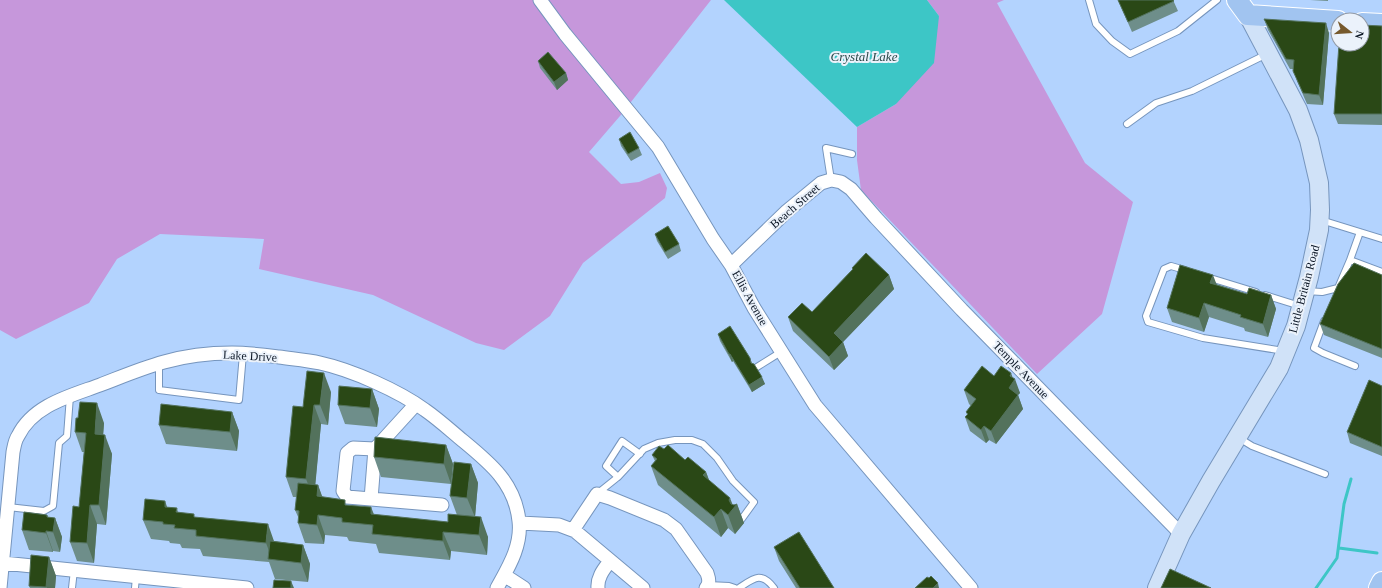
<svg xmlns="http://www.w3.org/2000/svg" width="1382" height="588" font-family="Georgia,serif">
<rect width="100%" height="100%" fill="#b3d3fe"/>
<!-- green -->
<path fill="#c697db" d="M0,0H711L620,116L589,152L621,184L639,182L660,173L667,188L665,198L583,263L550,316L504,350L476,343L373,295L259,269L264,239L160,234L117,259L89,303L16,339L0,330Z
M927,0H1004L997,3L1085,163L1133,202L1102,314L1037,374L861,190L857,160V127L896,104L939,16Z"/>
<!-- water -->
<path fill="#3dc6c6" d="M724,0H927L939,16L934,63L896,104L857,127Z"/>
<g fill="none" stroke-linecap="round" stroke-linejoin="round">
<!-- stream -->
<path stroke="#3dc6c6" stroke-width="3" d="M1339,548L1377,553
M1316,588L1337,558L1344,504L1351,479"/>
<!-- lane casing -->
<g stroke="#7695bd" stroke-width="8">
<path id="lane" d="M1089,0L1096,24L1112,41L1130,54L1178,31L1217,0
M1127,124L1156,103L1192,91L1267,54
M831,180L826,148L852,154
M1321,220L1382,239
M1360,232L1350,260L1382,272
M1185,270L1171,266L1164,269L1146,316L1148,322L1203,338L1284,351
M1207,277L1256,292
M1306,291L1322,292L1338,288L1350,260
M1265,295L1300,306
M1324,321L1314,348L1323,353L1355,366
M159,363V390L239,400L243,354
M757,367L781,352
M1239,438L1252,446L1325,474
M618,477L606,466L622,441L640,454
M598,493L618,477L644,449L658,443L675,440H692L703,444L717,458L733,481L754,502L741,520
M8,507L44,511L53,506L59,443L67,436L70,396
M708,585L729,586L735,588
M72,588L74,570
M135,588L136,577
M739,588C754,578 761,571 774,588"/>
</g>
<!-- street casing -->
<g stroke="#7695bd" stroke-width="15">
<path id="street" d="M540,0L565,34L658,147L713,239L731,265L754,308L815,405L971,588
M731,265L787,211L821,183L831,180L841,182L851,189L876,218L962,310L1181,534
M416,404L375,449L371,499L442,505
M371,499L347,497L343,491L347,453L353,448L375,449
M520,523L559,525L575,531L643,588
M573,530L597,494L610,498L664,520L676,529L707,573C709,579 710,583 706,588
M3,563L247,588
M504,575L524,588
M0,588L13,452C14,447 15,440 18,436C33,405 70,396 100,385C121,377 142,368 164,362C185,356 209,353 232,353C248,353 263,355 279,357C293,359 307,360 320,363C352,370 399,391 425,410C438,419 450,430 462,440C490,463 515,483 519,521C522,546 508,568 497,588
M598,588C597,577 604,569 610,561"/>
</g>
<!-- secondary casing -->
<g stroke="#7695bd" stroke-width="20">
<path id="secondary" d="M1157,588L1181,534L1211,481L1279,368L1296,326L1309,277L1319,230L1320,210L1319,183L1309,140L1298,110L1248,15"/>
</g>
<!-- primary casing -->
<g stroke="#fff" stroke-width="22">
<path id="primary" d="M1237,0L1248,15L1338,21
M1362,23L1382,24
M1379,588L1382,582"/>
</g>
<!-- lane -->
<use href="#lane" stroke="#fff" stroke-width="6"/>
<!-- street -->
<use href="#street" stroke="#fff" stroke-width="13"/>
<!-- secondary -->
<use href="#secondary" stroke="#d0e2f8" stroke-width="18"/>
<!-- primary -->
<use href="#primary" stroke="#a1c4f0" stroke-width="20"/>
</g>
<!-- wall -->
<path fill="#6e8e8a" d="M1118,0H1173L1178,11L1132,32Z
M1310,0H1328V1Z
M1264,19L1329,33L1323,105L1307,104L1297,81L1294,69H1290L1268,30Z
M1382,26V125L1338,124L1334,114Z
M538,61L566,73L568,80L557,90L540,68Z
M619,139L639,148L642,155L631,161L621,146Z
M655,234L679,244L681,251L668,259L657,241Z
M852,268L889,275L894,289L843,342L848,356L834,370L793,331L788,317L812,312L852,270Z
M1382,275V358L1324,335L1320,324Z
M1216,284L1247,294L1271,295L1276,309L1268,337L1245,331L1244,328L1209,317L1204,332L1172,322L1167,308Z
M718,334L750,358L752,363L765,384L752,392L733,361L732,362L720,341Z
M994,376L1012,377L1020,393L1018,395L1023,409L996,444L989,440L986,443L970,431L965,417L967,415L966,412L971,406L969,404L964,390Z
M1382,386V456L1350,443L1347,432Z
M372,389L379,409L377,427L345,424L338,405Z
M331,392L328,425L321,424L315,485H318L322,497L347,505L374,515L448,522L457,515L450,496L471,464L478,483L475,517L488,537L487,555L451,551L450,560L379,553L376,544L349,541L347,537L325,535L324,544L305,543L298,523L299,519L295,510L297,497H293L286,477L303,407Z
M232,412L239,431L237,451L166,444L159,425Z
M104,423L103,434L112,454L106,525L97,524L94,563L77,561L70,542L79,507L84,452H82L75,432Z
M446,445L453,464L451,484L381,477L374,457Z
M664,449L685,460L706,472L709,480L733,505H734L737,504L744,523L735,534L728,528L721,537L658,485L651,466L655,461L652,455Z
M167,507L177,508L178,512L274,541L303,545L310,564L308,582L275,579L269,562L203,556L200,549L182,548L180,544L170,543L169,541L151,539L143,520Z
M47,515L48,517L55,518L62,537L60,552L53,551V552L29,550L22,530Z
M774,547L834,588H796L779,561Z
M49,557L56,576L55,588H30L29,586Z"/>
<!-- shaded-wall -->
<path fill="#53725c" d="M1326,23L1329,33L1323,105L1319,95Z
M566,73L568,80L557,90L554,82Z
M889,275L894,289L843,342L848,356L834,370L829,357L834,333Z
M1213,275L1218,288L1210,283Z
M1271,295L1276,309L1268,337L1263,324Z
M1204,303L1209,317L1204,332L1199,318Z
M729,354H730L733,361L732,362Z
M324,373L331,392L328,425L320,405Z
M1011,373L1014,381L1015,379L1020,393L1018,395L1023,409L996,444L991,431L1009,388Z
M762,377L765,384L752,392L749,385Z
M372,389L379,409L377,427L370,408Z
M97,403L104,423L102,453L95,434Z
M314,405L321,424L314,499L306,479Z
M232,412L239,431L237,451L230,432Z
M984,426L989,440L986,443L981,430Z
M105,435L112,454L106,525L99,505Z
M446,445L453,464L451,484L444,464Z
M471,464L478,483L475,517L467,498Z
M706,472L713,491L703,475Z
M318,485L325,504L317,496Z
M730,498L734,508L737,504L744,523L735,534L728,515L729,500Z
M165,501L172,521L165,507Z
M90,505L97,524L94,563L87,543Z
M371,507L379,527L371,514Z
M721,509L728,528L721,537L714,517Z
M47,515L53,532L55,518L62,537L60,552L53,532L47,517Z
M318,515L325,535L324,544L317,525Z
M481,517L488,537L487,555L479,535Z
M268,524L275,544L272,559L266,543Z
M46,531L53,551V552L46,533Z
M443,532L451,551L450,560L443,541Z
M303,545L310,564L308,582L301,563Z
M49,557L56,576L55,588H47L46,587Z
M291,581L294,588H291Z
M938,583L939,588H933Z"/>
<!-- building -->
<path fill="#2a4816" stroke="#53725c" d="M1118,0H1173L1174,1L1128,22Z
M1264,19L1326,23L1319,95L1303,93L1293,71L1294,60L1286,59Z
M1362,25L1382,26V114H1334L1339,44H1362Z
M548,52L566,73L554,82L538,61Z
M630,132L639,148L628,154L619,139Z
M668,226L679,244L665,252L655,234Z
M866,253L889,275L834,333L843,342L829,357L788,317L802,303L812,312L853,269L852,268Z
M1354,263L1382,275V349L1320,324L1338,284Z
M1180,265L1213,275L1210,283L1247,294L1249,288L1271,295L1263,324L1240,317L1241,315L1204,303L1199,318L1167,308Z
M730,326L750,358L751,363L754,364L762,377L749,385L730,354H729L718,334Z
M982,366L994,376L1001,366L1011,373L1010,376L1015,379L1009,388L1018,395L991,431L984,426L981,430L965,417L968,414L966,412L976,399L964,390Z
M307,371L324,373L320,405H314L306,479L286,477L293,406L303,407Z
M1369,380L1382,386V447L1347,432Z
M339,386L372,389L370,408L338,405Z
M80,402L97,403L95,434L105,435L99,505H90L87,543L70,542L73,506L79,507L86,433L75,432L76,418H78Z
M161,404L232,412L230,432L159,425Z
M375,437L446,445L444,464L374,457Z
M668,445L685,460L688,457L706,472L703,475L730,498L729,500L731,504L734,505L737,504L728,515L721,509L714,517L651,466L657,459L652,455L659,446L664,449Z
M454,462L471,464L467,498L450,496Z
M298,483L318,485L317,496L345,500V505L371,507V514L448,522V514L481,517L479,535L443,532V541L372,534L373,525L342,522V518L318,515L317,525L298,523L299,511L295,510Z
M145,499L165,501V507L177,508L176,512L194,514V517L268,524L266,543L196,536V530L174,528L175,525L163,524V522L143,520Z
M24,512L47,515V517L55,518L53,532L46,531V533L22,530Z
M799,532L834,588H800L774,547Z
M270,541L303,545L301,563L268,559Z
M31,555L49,557L46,587L29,586Z
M1170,569L1211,588H1161Z
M931,576L938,583L933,588H915L927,577L929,578Z
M274,580L291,581V588H273Z"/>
<g text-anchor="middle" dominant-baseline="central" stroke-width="4" stroke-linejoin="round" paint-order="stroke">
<!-- street labels -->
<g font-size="12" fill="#0c1726" stroke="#ebf2fb">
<text transform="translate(795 206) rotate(-41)">Beach Street</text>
<text transform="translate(1304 289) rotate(-75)">Little Britain Road</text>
<text transform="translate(750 298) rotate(61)">Ellis Avenue</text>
<text transform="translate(250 356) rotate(3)">Lake Drive</text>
<text transform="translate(1021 370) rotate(46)">Temple Avenue</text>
</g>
<!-- water labels -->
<g font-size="13" font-style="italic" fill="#2b4848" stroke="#ebf2fb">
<text x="864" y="56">Crystal Lake</text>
</g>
</g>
<!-- north arrow -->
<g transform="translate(1350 32) rotate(107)"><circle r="19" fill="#ebf2fb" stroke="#929aa6"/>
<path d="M0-3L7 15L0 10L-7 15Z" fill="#76592d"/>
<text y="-6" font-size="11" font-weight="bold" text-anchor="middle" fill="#0c1726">N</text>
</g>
</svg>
